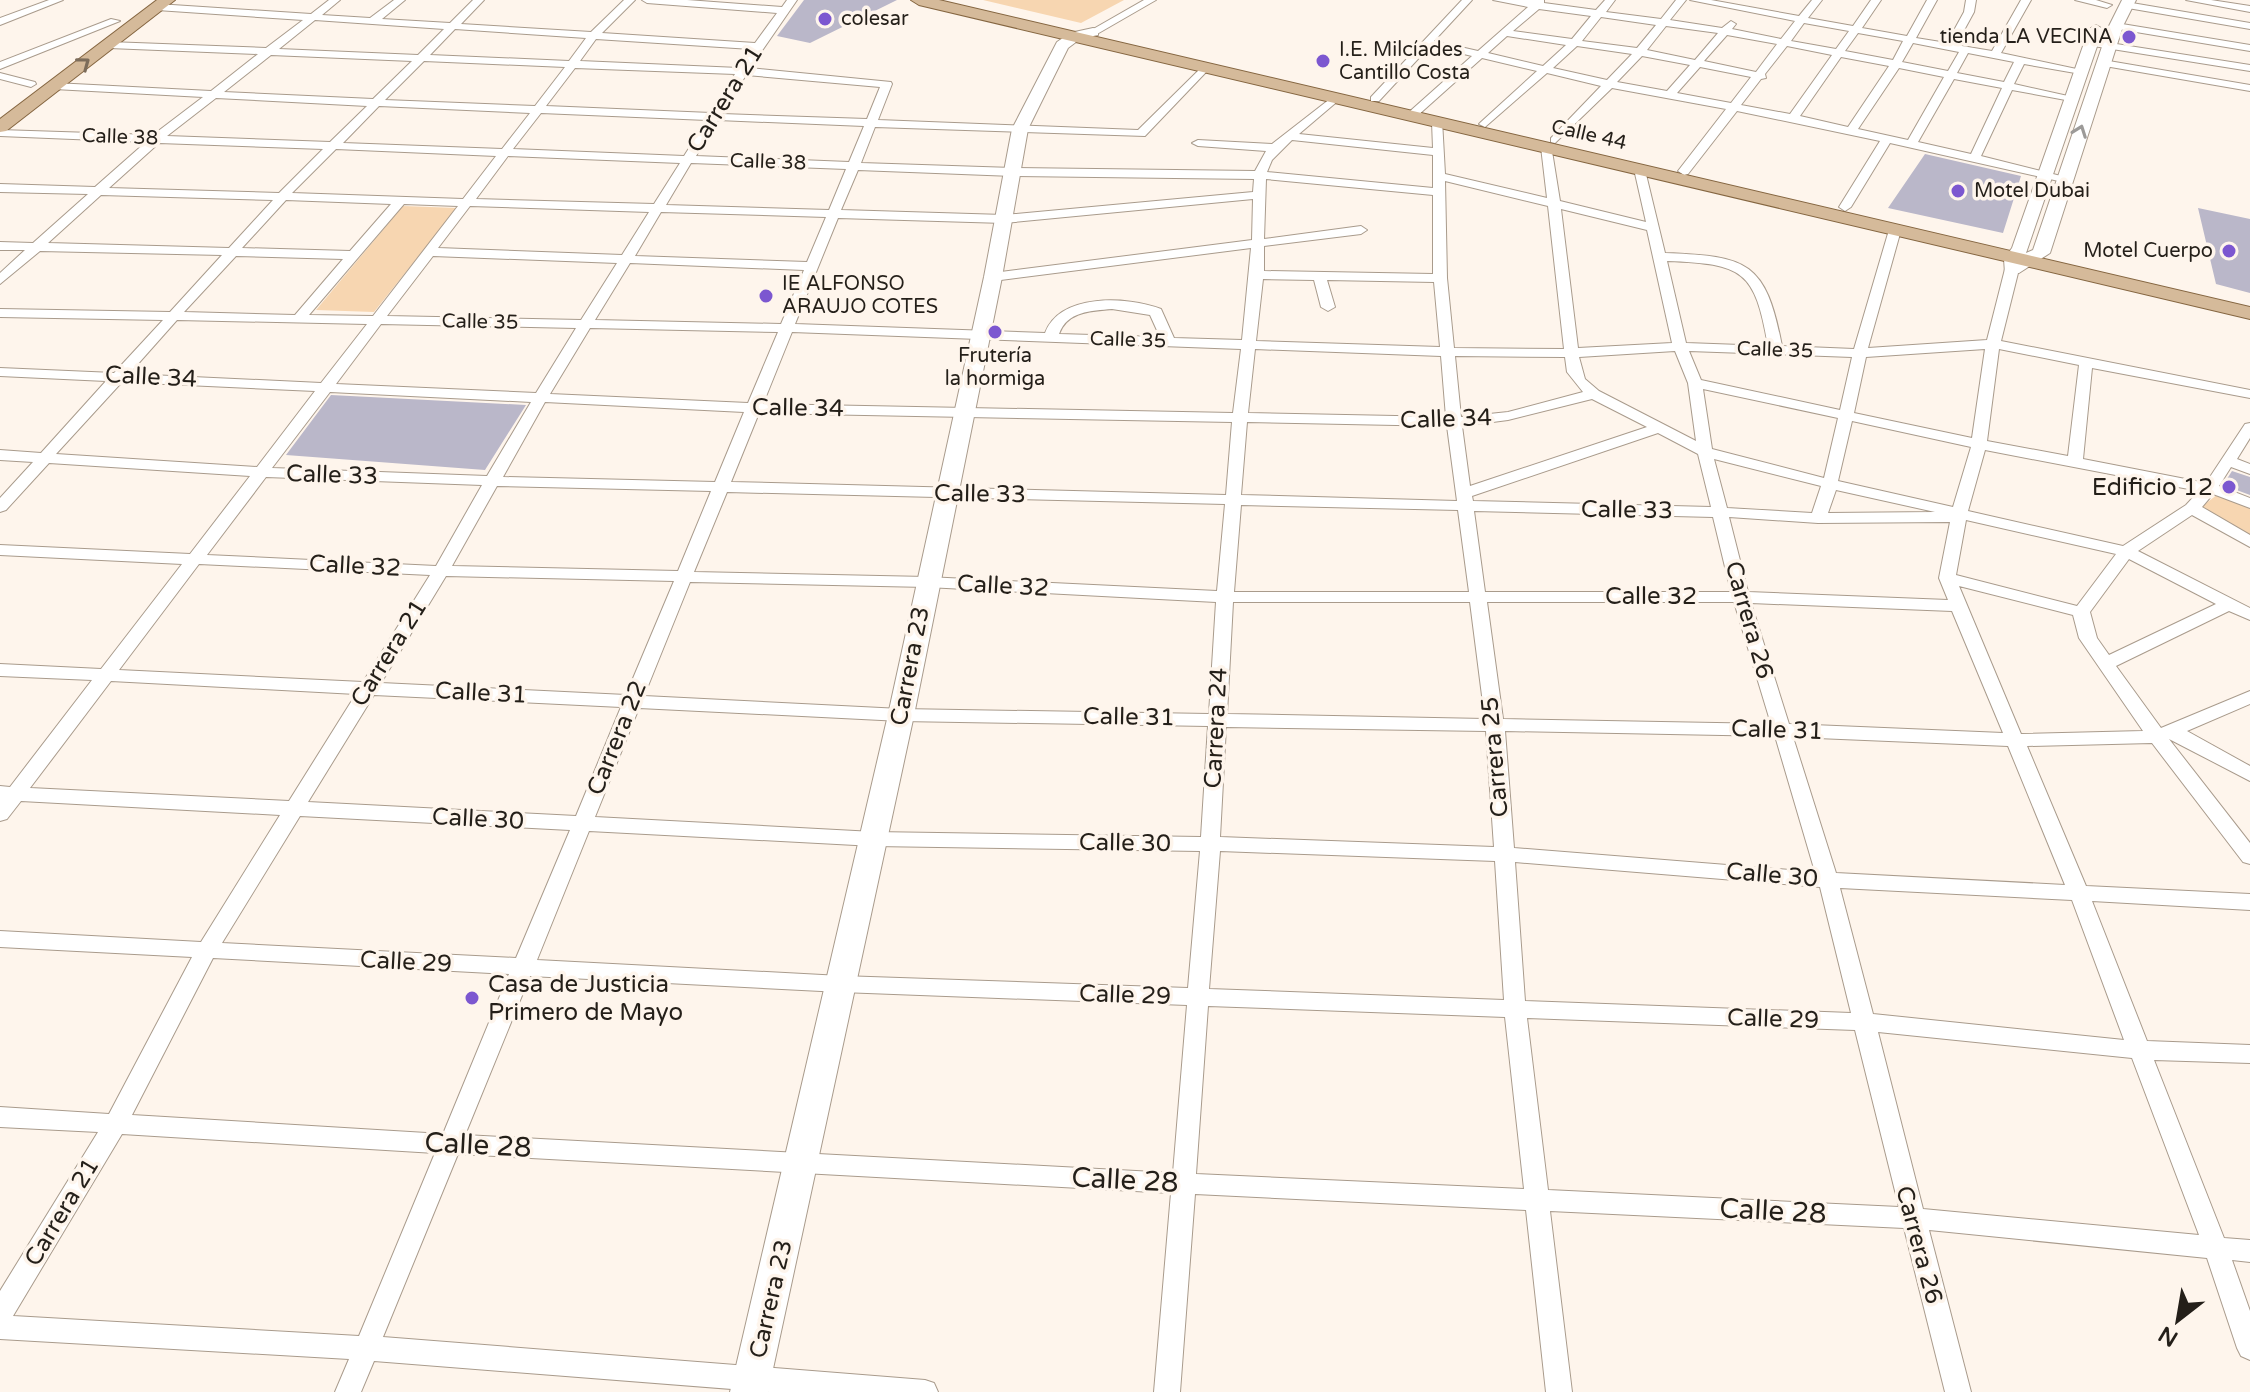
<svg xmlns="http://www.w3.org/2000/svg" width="2250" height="1392" font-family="'Varela Round',sans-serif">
<rect width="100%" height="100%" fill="#fef5ec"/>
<!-- green -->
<path fill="#f7d6b1" d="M983,0H1124L1081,23Z
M403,206L457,208L374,312L316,310Z
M2218,494L2250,506V536L2200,508Z"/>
<!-- building -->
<path fill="#bab7c9" d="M804,0H897L810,43L777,36Z
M1925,154L2021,176L2003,233L1888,208Z
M2198,208L2250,219V293L2216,284Z
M331,395L526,405L485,470L286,455Z
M2232,471L2250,477V495L2223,485Z"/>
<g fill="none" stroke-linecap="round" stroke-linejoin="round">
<!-- street casing -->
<g stroke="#a99b8c" stroke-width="2">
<path id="street" d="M49,0H63L0,25V18Z
M329,0H340L322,15L370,18L394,0H405L382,19L450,23L473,0H484L461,24L591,32L624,0H635L602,33L755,43L777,13L647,3L642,0H687L782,7L787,0H797L750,68L891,82L892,84L878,120L1138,130L1205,64L1210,67L1209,69L1145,136L875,127L861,163L1013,168L1255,171L1266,151L1198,146L1192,143L1198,140L1272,144L1335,95L1341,98L1339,100L1299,134L1433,148L1432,122L1442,120L1445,174L1547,198L1541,147L1551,145L1560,201L1646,222L1634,169L1644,166L1665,253C1748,256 1766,262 1782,346L1854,349L1889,230L1895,226L1901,230L1868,348L1987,340L2005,269L2012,265L2019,269L2001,341L2250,390V398L2092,368L2083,459L2206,483L2245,424L2250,423V438L2237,459L2250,464V474L2231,467L2219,486L2250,498V508L2213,494L2202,507L2250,535V547L2192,515L2138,551L2250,608V620L2229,611L2116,666L2161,728L2250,691V704L2187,731L2250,766V781L2169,739L2250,843V864L2243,862L2152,743L2027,746L2086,886L2250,894V910L2092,901L2147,1041L2250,1045V1063L2154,1060L2224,1238L2250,1240V1262L2232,1260L2250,1311V1360L2241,1356L2237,1348L2207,1258L1929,1230L1971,1392H1945L1904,1228L1550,1211L1572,1392H1546L1526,1210L1195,1194L1180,1392H1154L1171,1193L458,1154L383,1337L925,1380L934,1383L938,1392H769L374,1361L361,1392H335L349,1359L0,1339V1291L98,1132L0,1127V1107L109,1114L192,957L0,947V931L201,942L280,815L21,801L7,819L0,821V786L10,787L92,680L0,676V664L101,669L182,564L0,555V545L190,554L250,476L49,463L6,510L0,512V498L33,462L0,460V450L41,453L106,381L0,376V368L114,373L163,320L0,317V309L170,312L222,255L40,251L0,284V273L25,250H0V242L33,243L88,194L0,192V184L95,187L146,142L0,136V130L153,135L203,97L54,89L49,86L54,83L211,91L258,54L109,48L104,45L109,42L266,48L303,20L157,10L152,7L157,4L311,14ZM315,20L444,29L418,55L279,49ZM455,29L586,38L569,61L430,55ZM596,39L751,49L739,68L580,61ZM271,55L412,61L373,99L224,92ZM424,61L565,67L535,106L385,100ZM575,68L735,74L711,113L546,106ZM746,75L880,87L867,119L722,114ZM216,98L367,106L330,142L167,136ZM379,106L530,113L502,149L343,143ZM541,113L707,120L684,156L513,149ZM718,120L864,126L849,162L696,156ZM1292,140L1433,155V188L1267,172L1272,160ZM159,143L323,149L279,193L109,188ZM336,149L496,156L463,199L292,193ZM508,156L680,163L654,204L476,199ZM691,163L846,169L829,210L666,205ZM858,170L1013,176L1254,179L1253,192L1004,215L841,210ZM1266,179L1433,195V274L1264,271V246L1361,234L1367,230L1361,226L1264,239ZM1445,181L1548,206L1564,349L1454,348L1447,278ZM101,195L273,200L229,248L48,243ZM1253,199L1252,240L993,273L986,277L993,281L1251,248L1242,340L1174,338L1161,309C1127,296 1060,293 1045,333L795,324L838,218L1004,223ZM286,200L391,204L350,251L242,248ZM404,204L458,206L373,316L309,315ZM470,206L649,212L622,255L438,248ZM1561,209L1647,230L1672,343L1578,348ZM661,212L826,217L807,262L635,256ZM236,256L343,259L295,315L184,312ZM433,256L617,263L581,320L387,316ZM1667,261C1743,264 1755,270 1768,346L1686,343ZM630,263L804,270L781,324L595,320ZM1263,279L1314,280L1321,307L1328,311L1335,307L1327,280L1434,282L1440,347L1256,341ZM1112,309L1150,315L1160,337L1059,334C1067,311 1091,311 1112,309ZM177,320L367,324L321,383L129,374ZM381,324L576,328L536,393L336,384ZM590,328L778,332L748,403L550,394ZM792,332L1241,349L1233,413L763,404ZM1255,349L1441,356L1446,417L1248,413ZM1985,349L1972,438L1854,413L1866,357ZM1999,349L2079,365L2068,456L1987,441ZM1675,351L1688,383L1696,441L1599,391L1585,379L1579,357ZM1689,351L1852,357L1840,410L1701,380ZM1455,356L1565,357L1567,372L1583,392L1508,412L1461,417ZM122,382L315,391L257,467L56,454ZM1703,389L1838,418L1824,478L1712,449ZM330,392L531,402L487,476L272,468ZM1592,399L1647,427L1470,486L1462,426L1508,420ZM545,402L744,412L715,482L503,477ZM759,413L1232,422L1226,495L731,482ZM1852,421L1971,447L1953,507L1838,481ZM1247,422L1447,426L1457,501L1241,495ZM1658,433L1698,454L1711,507L1473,501L1472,496ZM1985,450L2199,491L2186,505L2123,546L1968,511ZM1714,459L1821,486L1812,513L1727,508ZM266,477L482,485L436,566L207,555ZM497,486L711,491L678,571L452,566ZM1836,490L1935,512L1828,513ZM727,492L1225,504L1217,591L927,577L694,572ZM1241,505L1458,510L1469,592H1234ZM1474,511L1713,517L1731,592H1485ZM1729,517L1818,523L1950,522L1939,578L1948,600L1748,592ZM1966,520L2116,554L2077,606L1956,575ZM2129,559L2216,604L2109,655L2097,638L2090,612ZM199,564L430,575L363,682L119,670ZM446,576L674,581L626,695L381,683ZM690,582L927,587L1216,602L1209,714L901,709L644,696ZM1959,586L2073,615L2079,638L2143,731L2021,734ZM1233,602H1470L1485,719L1227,714ZM1487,602H1734L1771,724L1503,719ZM1751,603L1952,611L2003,733L1789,724ZM111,681L356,694L289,801L30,788ZM374,695L621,707L576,816L308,802ZM639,708L901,721L1208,726L1201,837L874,832L595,817ZM1226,727L1486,731L1494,847L1220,837ZM1505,731L1775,736L1815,872L1514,848ZM1793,737L2008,746L2065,885L1836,873ZM300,816L570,830L516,958L222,943ZM589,831L874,846L1200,851L1188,988L841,976L537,960ZM1220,851L1495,861L1504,1000L1209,989ZM1515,862L1820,887L1851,1013L1525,1001ZM1840,888L2072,900L2124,1040L1873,1014ZM213,958L509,974L443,1134L132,1115ZM530,976L841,992L1187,1005L1173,1173L465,1135ZM1208,1006L1505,1017L1524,1189L1196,1174ZM1527,1018L1855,1030L1899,1207L1548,1190ZM1878,1032L2132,1058L2199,1235L1923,1209ZM122,1134L435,1153L359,1336L13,1316Z
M1144,0H1156L1097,34L1088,32Z
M1462,0H1472L1434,41L1478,51L1528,7L1493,0H1544V3L1596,10L1605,0H1615L1606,12L1661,19L1676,0H1686L1670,20L1722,28L1731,21L1736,24L1732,29L1781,39L1795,21L1690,0H1711L1799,16L1812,0H1822L1808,18L1853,26L1871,0H1881L1862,28L1907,36L1927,0H1937L1916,38L1947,43L1964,12L1966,0H1976L1974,12L1956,45L1992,51L2021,0H2031L2001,53L2086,71L2081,74L2024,64L2014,84L2077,98L2071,101L2012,90L1981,156L2069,178L2063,182L1890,143L1851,207L1845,211L1839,207L1880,141L1737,111L1688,174L1684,175L1678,171L1726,109L1612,88L1555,143L1551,142V138L1601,86L1547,73L1485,127L1479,124L1481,122L1537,71L1482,58L1416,117H1408V113L1472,56L1430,46L1379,101H1371V97ZM1539,9L1591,16L1572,39L1513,31ZM1601,17L1656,25L1637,48L1582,41ZM1804,23L1849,31L1836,49L1791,41ZM1666,26L1718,33L1695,60L1647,50ZM1858,33L1903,41L1893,60L1845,51ZM1727,35L1777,44L1756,72L1704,61ZM1507,36L1566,45L1543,66L1488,53ZM1913,43L1959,52L1948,71L1902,62ZM1577,46L1632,54L1607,80L1553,68ZM1787,46L1832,55L1790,114L1741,105L1761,79L1766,78L1765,74ZM1968,53L2014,62L2004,82L1957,73ZM1642,56L1690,65L1667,91L1617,82ZM1841,57L1889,66L1848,127L1800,116ZM1700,67L1751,77L1731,103L1677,93ZM1899,68L1944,77L1908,140L1858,129ZM1954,79L2002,88L1971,154L1918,142Z
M2075,0H2096L2112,5L2107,8Z
M2186,0H2211L2250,6V12Z
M2126,2L2250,23V29L2122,7L2121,5Z
M111,19L120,21L0,69V62Z
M2116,23L2250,45V51L2112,28V24Z
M2091,40L2250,65V71L2087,45V41Z
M2103,60L2250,85V91L2099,65L2098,63Z
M0,73L35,82L36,84L31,87L0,79Z"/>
</g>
<!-- secondary casing -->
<g stroke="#a99b8c" stroke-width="2">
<path id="secondary" d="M2122,0H2136L2123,26L2050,253L2019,273H2005L2004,259L2012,248L2089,29L2096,25L2103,29L2026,253L2033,250L2109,26Z
M1093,28L1098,29V35L1080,39L1068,48L1028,129L1002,277L914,715L768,1392H730L888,715L984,277L1012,129L1057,42L1070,33Z"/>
</g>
<!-- primary casing -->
<g stroke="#856641" stroke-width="2">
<path id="primary" d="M157,0H175L6,131L0,132V119Z
M911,0H939L2250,307V319L919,5Z"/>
</g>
<!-- street -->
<use href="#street" fill="#fff" fill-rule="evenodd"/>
<!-- secondary -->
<use href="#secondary" fill="#fff" fill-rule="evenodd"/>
<!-- primary -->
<use href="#primary" fill="#d5ba9a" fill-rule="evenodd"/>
</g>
<!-- one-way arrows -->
<defs><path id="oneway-chevron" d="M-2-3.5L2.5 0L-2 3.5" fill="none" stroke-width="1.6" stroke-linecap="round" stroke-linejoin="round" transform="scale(2)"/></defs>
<use stroke="#7c6c5a" href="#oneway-chevron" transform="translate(84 63) rotate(-37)"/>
<use stroke="#9c9a98" href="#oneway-chevron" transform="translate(2080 131) rotate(-70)"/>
<!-- markers -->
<g fill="#7c57d0" stroke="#fef5ec" stroke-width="3">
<circle cx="825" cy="19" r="8"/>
<circle cx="2129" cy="37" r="8"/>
<circle cx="1323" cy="61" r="8"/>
<circle cx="1958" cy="191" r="8"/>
<circle cx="2229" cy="251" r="8"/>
<circle cx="766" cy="296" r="8"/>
<circle cx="995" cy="332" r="8"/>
<circle cx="2229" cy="487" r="8"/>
<circle cx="472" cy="998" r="8"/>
</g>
<g text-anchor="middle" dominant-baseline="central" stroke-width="7" stroke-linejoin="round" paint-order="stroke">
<!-- far-poi labels -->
<g font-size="20" fill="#241f19" stroke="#fef5ec" text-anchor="start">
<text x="841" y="19">colesar</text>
<text x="2113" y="37" text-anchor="end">tienda LA VECINA</text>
<text x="1339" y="50">I.E. Milcíades<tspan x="1339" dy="23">Cantillo Costa</tspan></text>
<text x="1974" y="191">Motel Dubai</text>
<text x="2213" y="251" text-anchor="end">Motel Cuerpo</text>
<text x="782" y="284">IE ALFONSO<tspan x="782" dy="23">ARAUJO COTES</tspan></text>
<text x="995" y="356" text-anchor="middle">Frutería<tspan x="995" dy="23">la hormiga</tspan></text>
</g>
<!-- far-street labels -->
<g font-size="20" fill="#241f19" stroke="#fef5ec">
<text transform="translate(1589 135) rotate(13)">Calle 44</text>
<text transform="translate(120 137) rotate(2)">Calle 38</text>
<text transform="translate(768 162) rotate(2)">Calle 38</text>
<text transform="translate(480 322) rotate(1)">Calle 35</text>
<text transform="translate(1128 340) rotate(2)">Calle 35</text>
<text transform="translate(1775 350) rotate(2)">Calle 35</text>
</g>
<!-- street labels -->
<g font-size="24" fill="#241f19" stroke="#fef5ec">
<text transform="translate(725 99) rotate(-58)">Carrera 21</text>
<text transform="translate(151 377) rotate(3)">Calle 34</text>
<text transform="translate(798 408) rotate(1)">Calle 34</text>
<text transform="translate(1446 419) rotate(-2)">Calle 34</text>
<text transform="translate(332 475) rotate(2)">Calle 33</text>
<text transform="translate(980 494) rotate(1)">Calle 33</text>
<text transform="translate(1627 510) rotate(1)">Calle 33</text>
<text transform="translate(355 566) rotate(3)">Calle 32</text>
<text transform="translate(1003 586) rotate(3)">Calle 32</text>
<text x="1651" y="596">Calle 32</text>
<text transform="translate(1749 620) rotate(74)">Carrera 26</text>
<text transform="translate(389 653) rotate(-58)">Carrera 21</text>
<text transform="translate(910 666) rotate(-79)">Carrera 23</text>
<text transform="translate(481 693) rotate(3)">Calle 31</text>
<text transform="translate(1129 717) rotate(1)">Calle 31</text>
<text transform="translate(1216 728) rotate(-87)">Carrera 24</text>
<text transform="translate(1777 730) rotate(2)">Calle 31</text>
<text transform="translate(617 738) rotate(-68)">Carrera 22</text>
<text transform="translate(1495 757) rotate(-95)">Carrera 25</text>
<text transform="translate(478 819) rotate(3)">Calle 30</text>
<text transform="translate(1125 843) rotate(1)">Calle 30</text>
<text transform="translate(1772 875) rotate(5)">Calle 30</text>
<text transform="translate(406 962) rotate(3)">Calle 29</text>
<text transform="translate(1125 995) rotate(2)">Calle 29</text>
<text transform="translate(1773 1019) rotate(2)">Calle 29</text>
<text transform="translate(62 1212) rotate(-59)">Carrera 21</text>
<text transform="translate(1919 1245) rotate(75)">Carrera 26</text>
<text transform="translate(771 1299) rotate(-77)">Carrera 23</text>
</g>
<!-- poi labels -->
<g font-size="24" fill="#241f19" stroke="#fef5ec" text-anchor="end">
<text x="2213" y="487">Edificio 12</text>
<text x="488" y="984" text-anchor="start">Casa de Justicia<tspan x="488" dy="28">Primero de Mayo</tspan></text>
</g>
<!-- near-street labels -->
<g font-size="28" fill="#241f19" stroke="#fef5ec">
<text transform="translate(478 1145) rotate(3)">Calle 28</text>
<text transform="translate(1125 1180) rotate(3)">Calle 28</text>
<text transform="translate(1773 1211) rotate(3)">Calle 28</text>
</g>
</g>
<!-- north arrow -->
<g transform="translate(2178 1320) rotate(211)" stroke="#fef5ec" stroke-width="6" paint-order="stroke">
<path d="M0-6L14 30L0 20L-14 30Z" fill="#241f19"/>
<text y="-12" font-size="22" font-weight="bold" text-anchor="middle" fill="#241f19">N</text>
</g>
</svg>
